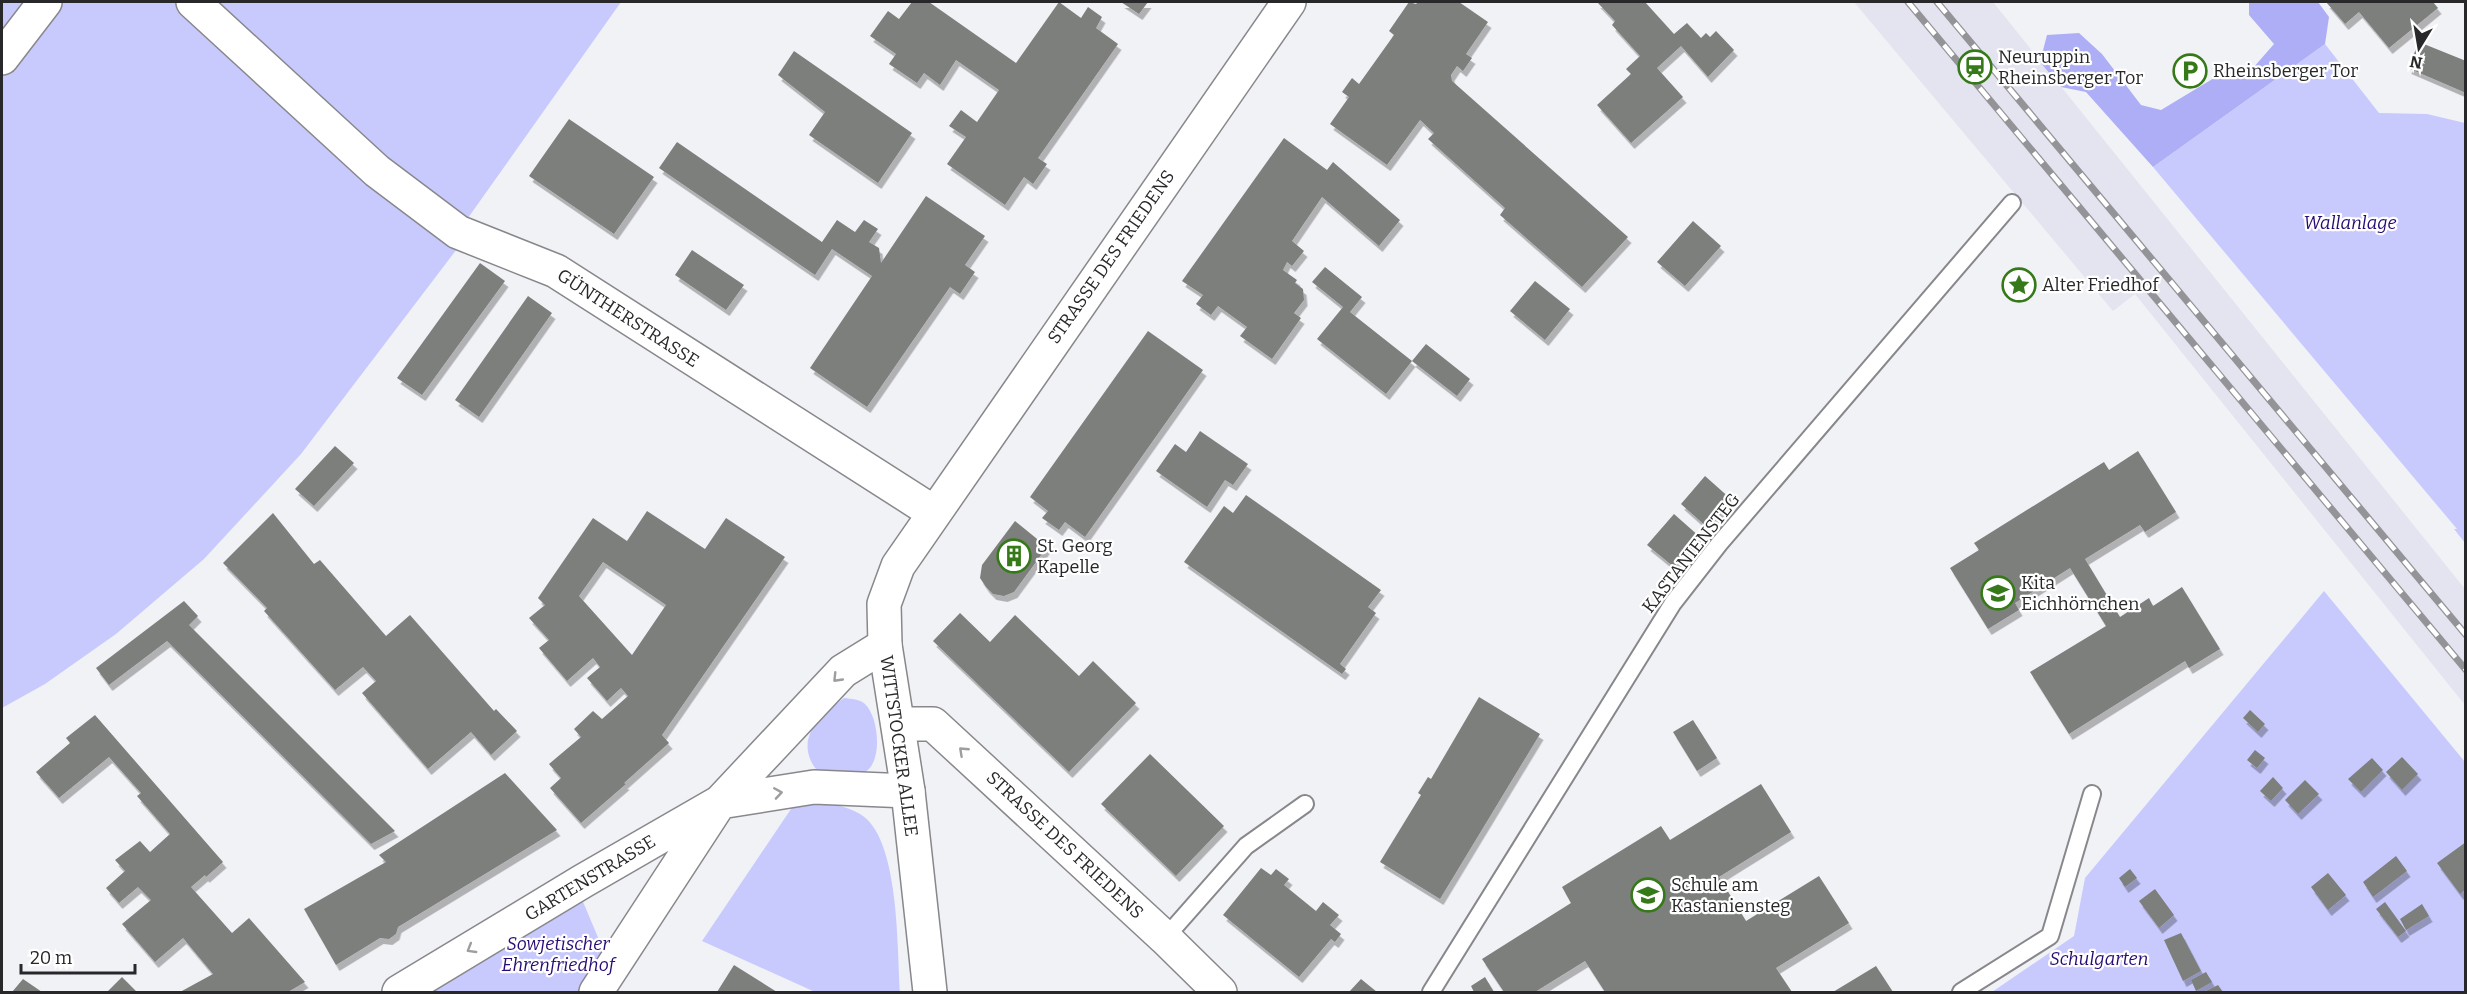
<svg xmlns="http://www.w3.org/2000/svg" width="2467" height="994" font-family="Bitter,serif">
<defs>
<filter id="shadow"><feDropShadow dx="3.5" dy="6" stdDeviation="0" flood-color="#0004"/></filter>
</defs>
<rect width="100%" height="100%" fill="#f1f2f6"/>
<!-- built -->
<path fill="#e3e4ef" d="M1854,2H1993L2465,589V705L2135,294L2113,311Z"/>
<!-- green -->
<path fill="#c8cafd" d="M2,2H32L2,42Z
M53,2H185L463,241L301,454L204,559L116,634L45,684L2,708V70Z
M193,2H621L458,232Z
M2325,44L2379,113L2427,114L2465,123V543L2454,529H2457L2153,167Z
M2324,591L2465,762V992H1992L2074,936L2085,878Z
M844,698C852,699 859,699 865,704C879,717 883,762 865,772C855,777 844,775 833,775C822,774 816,772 811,761C798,733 824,713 844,698Z
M811,801C827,803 845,805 860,814C900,837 897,950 900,992H815L702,941L793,806Z
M581,897L605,954L579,992H423Z"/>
<!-- forest -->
<path fill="#adaef6" d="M2249,2H2318L2329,17L2325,44L2153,167L2086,92L2061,87L2040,62L2047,35L2079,33L2102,54L2141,105L2161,110L2229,69L2253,68L2274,44L2249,15Z"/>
<!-- building -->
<path fill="#7d7f7c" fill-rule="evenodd" filter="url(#shadow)" d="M912,2H929L1016,63L1059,2L1081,18L1088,7L1102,17L1096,28L1118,44L1038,158L1047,164L1033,184L1024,177L1005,205L947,164L966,137L949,126L961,110L977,122L999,90L956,60L940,85L924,73L917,83L889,64L896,54L870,36L888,11L899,19Z
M1121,2H1148L1139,14Z
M1409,2L1416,4L1418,2H1459L1488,22L1466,54L1472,58L1463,71L1457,66L1451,75L1452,81L1628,237L1582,287L1500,215L1505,208L1428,139L1434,133L1420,120L1387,165L1330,124L1349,97L1342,92L1352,78L1359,84L1394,35L1389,31Z
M1597,2H1645L1674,34L1687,23L1701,38L1706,33L1710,37L1716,31L1734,50L1708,77L1681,46L1657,68L1683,97L1631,143L1597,105L1631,74L1626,69L1640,56L1612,25L1615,21Z
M2326,2H2433L2438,8L2389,48L2359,12L2345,24Z
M2419,42L2466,61V93L2408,68Z
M794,51L912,133L878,183L809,135L825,112L778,75Z
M569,119L654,177L614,234L529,176Z
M1284,138L1327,170L1333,162L1400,220L1379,246L1322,197L1292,241L1304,251L1292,266L1287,262L1283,270L1297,280L1295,283L1303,289L1304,300L1294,313L1301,318L1272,359L1240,336L1247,327L1218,306L1211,315L1196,304L1203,295L1182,281Z
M677,142L822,242L837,220L855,232L864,220L878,229L869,242L879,248L881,263L926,196L985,236L965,265L975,272L960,294L950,287L867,407L810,368L872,276L832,249L815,275L659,168Z
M1693,221L1721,246L1685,286L1657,262Z
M692,250L744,285L726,310L675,275Z
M480,263L505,281L422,395L397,378Z
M1325,267L1362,297L1350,312L1412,361L1426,344L1470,379L1457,396L1412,361L1386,394L1317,339L1343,307L1312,282Z
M1535,281L1570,309L1545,340L1510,311Z
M528,296L552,313L479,417L455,400Z
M1148,331L1203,370L1085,537L1065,522L1059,530L1042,518L1048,511L1030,497Z
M1200,431L1248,464L1233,485L1225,480L1207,507L1156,471L1175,444L1186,452Z
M335,446L354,463L314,506L295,489Z
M2138,451L2176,512L2145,532L2140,525L2085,559L2120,617L2149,598L2153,606L2182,587L2220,649L2189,668L2185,661L2069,734L2030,672L2106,626L2070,568L2015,603L2019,610L1988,629L1950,568L1979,550L1974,543L2104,462L2109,470Z
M1705,476L1732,500L1708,528L1681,504Z
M1246,495L1381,590L1368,607L1376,613L1340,664L1346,669L1342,674L1184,562L1224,506L1233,513Z
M647,511L705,549L726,518L785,557L662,735L669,743L624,783L626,784L581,823L550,788L561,778L549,764L581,737L574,729L593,711L602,719L628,696L621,688L607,701L587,678L600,667L593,658L567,681L539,648L549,640L529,618L545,605L538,598L593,518L627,541ZM603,562L666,605L632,655L579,596Z
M273,513L314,564L320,560L386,636L410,615L494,711L496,709L517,731L491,755L471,732L428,769L362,693L376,681L363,667L335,690L264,611L267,608L223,563Z
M1674,514L1700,537L1674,567L1647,545Z
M1015,521L1047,547L1014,592L1004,596L993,594L986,587L980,578L982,565Z
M184,601L198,616L189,625L395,831L371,844L167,641L109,685L96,668Z
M960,613L990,642L1015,615L1079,676L1093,661L1136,703L1069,772L933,641Z
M1479,697L1540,734L1440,899L1380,862L1421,795L1418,793L1428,777L1431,779Z
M2250,710L2265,724L2258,732L2243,718Z
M95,715L223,862L206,877L205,875L191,887L232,933L249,918L305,982L288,992H180L213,974L183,938L155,962L122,924L151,900L138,887L119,903L106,888L125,871L115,860L140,841L150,852L170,834L137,796L141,793L109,757L59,798L36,772L70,743L66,738Z
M1693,720L1717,758L1697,771L1673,732Z
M2255,750L2265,758L2257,768L2247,760Z
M1150,754L1224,826L1176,876L1101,804Z
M2402,757L2418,774L2402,790L2386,772Z
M2372,758L2383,770L2361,792L2348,779Z
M505,773L557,830L398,927L396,934L389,939L380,938L336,965L304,909L386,862L379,855Z
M2273,777L2283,788L2271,801L2260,791Z
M2305,780L2319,794L2298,814L2285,800Z
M1761,784L1791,832L1719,877L1746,921L1819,876L1849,923L1776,968L1792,992H1605L1585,961L1535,992H1504L1482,959L1571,903L1562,887L1661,826L1670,840Z
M2466,842V889L2460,894L2437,863Z
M2396,856L2407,871L2373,897L2363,882Z
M1261,868L1271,875L1276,869L1289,879L1284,885L1316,911L1323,902L1339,915L1330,925L1341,934L1335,942L1331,939L1299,977L1223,915Z
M2130,869L2137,878L2125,887L2119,878Z
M2328,873L2346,895L2328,910L2311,887Z
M2155,889L2174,915L2159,928L2139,901Z
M2385,902L2406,931L2398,937L2376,909Z
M2422,904L2429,916L2406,930L2400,919Z
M2181,933L2201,971L2183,981L2164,940Z
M734,965L777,992H717Z
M1876,966L1893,992H1833Z
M2206,972L2212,982L2196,991L2191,980Z
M122,977L137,992H107Z
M1485,977L1494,992H1474L1471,986Z
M23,979L42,992H12Z
M1361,979L1377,992H1349Z
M2218,985L2223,992H2204Z"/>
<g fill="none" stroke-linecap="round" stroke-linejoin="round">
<!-- service casing -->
<g stroke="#88888c" stroke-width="20">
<path id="service" d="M1165,938L1246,846L1305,804
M1431,992L1673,603L1719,544L2012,203
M1961,992L2050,936L2092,794"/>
</g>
<!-- minor casing -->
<g stroke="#88888c" stroke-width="36">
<path id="minor" d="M193,2L377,171L458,232L556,271L933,512
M2,58L45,2
M898,724H933L1165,938L1220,992
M399,992L583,881L720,802L814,787L908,791
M596,992L720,802L843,671L885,645"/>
</g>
<!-- secondary casing -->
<g stroke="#88888c" stroke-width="36">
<path id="secondary" d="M930,992L908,791L885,645L884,604L898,566L1289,2"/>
</g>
<!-- service -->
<use href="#service" stroke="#fff" stroke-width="16"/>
<!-- minor -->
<use href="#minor" stroke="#fff" stroke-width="33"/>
<!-- secondary -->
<use href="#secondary" stroke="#fff" stroke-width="33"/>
<!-- rail casing -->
<g stroke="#949498" stroke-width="7">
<path id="rail" d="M1908,2L2466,670
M1937,2L2466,635"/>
</g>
<!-- rail -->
<use href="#rail" stroke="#fff" stroke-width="4.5" stroke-dasharray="14" stroke-linecap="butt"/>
</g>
<!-- one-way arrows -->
<defs><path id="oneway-chevron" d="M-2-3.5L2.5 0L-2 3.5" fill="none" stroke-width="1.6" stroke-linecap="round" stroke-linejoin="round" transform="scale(1.5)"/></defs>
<g stroke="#9e9e9f">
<use href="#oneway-chevron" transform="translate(837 678) rotate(134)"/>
<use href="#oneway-chevron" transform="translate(963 751) rotate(-137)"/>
<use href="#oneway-chevron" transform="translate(778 793) rotate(-9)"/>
<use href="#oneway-chevron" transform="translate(471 949) rotate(149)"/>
</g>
<!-- icons -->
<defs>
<g id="station-ring" transform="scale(1.725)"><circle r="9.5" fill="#fff" stroke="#367919" stroke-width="1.5"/><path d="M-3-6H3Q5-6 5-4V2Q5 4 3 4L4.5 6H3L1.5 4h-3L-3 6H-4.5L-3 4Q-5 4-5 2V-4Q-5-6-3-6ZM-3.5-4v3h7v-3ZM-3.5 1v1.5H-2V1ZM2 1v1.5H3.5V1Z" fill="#367919"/></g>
<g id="parking-ring" transform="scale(1.725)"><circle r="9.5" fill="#fff" stroke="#367919" stroke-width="1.5"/><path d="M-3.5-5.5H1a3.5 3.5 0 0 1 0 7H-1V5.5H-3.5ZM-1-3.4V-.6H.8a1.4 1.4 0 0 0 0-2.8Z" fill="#367919"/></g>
<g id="sight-ring" transform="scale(1.725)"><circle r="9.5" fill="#fff" stroke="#367919" stroke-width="1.5"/><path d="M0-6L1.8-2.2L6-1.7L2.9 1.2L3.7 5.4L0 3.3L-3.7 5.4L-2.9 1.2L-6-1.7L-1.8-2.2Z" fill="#367919"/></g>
<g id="building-ring" transform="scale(1.725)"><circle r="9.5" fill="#fff" stroke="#367919" stroke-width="1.5"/><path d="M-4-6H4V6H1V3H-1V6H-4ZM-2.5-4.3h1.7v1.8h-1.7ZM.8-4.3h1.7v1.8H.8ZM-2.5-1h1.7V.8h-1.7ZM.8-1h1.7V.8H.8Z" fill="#367919"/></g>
<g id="school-ring" transform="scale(1.725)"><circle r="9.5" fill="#fff" stroke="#367919" stroke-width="1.5"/><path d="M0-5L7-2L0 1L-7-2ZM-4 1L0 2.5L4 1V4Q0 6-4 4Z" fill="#367919"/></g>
</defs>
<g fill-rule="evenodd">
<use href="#station-ring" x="1975" y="67"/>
<use href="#parking-ring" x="2190" y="71"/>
<use href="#sight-ring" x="2019" y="285"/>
<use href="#building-ring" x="1014" y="556"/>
<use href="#school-ring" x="1998" y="593"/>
<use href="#school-ring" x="1648" y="895"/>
</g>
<g text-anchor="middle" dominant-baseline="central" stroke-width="4.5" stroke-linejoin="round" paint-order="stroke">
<!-- poi labels -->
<g font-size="18" fill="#28282a" stroke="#fff" text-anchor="start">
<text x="1998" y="57">Neuruppin<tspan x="1998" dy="21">Rheinsberger Tor</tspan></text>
<text x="2213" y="71">Rheinsberger Tor</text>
<text x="2042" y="285">Alter Friedhof</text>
<text x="1037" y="546">St. Georg<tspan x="1037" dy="21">Kapelle</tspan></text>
<text x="2021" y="583">Kita<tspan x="2021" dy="21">Eichhörnchen</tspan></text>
<text x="1671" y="885">Schule am<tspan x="1671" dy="21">Kastaniensteg</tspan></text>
</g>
<!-- park labels -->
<g font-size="18" font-style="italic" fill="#270b74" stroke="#fff">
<text x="2350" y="223">Wallanlage</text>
<text x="558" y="944">Sowjetischer<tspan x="558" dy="21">Ehrenfriedhof</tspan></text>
<text x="2099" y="959">Schulgarten</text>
</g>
<!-- street labels -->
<g font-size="18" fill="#28282a" stroke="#fff">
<text transform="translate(1111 257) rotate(-55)">STRASSE DES FRIEDENS</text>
<text transform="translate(628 318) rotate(33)">GÜNTHERSTRASSE</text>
<text transform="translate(1691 553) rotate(-52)">KASTANIENSTEG</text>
<text transform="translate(899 746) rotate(82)">WITTSTOCKER ALLEE</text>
<text transform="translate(1065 845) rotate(43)">STRASSE DES FRIEDENS</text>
<text transform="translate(590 878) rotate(-31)">GARTENSTRASSE</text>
</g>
</g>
<!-- border -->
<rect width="2467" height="994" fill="none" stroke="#28282a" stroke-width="6"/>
<!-- north arrow -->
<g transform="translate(2419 48) rotate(191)" stroke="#ffffff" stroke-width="4.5" paint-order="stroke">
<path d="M0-4.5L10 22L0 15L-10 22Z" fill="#28282a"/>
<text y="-9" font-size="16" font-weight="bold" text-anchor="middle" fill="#28282a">N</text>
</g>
<!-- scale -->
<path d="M21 964v9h114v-9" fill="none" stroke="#28282a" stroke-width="3"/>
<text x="30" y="964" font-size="18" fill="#28282a" stroke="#ffffff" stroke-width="4.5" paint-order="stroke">20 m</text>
</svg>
